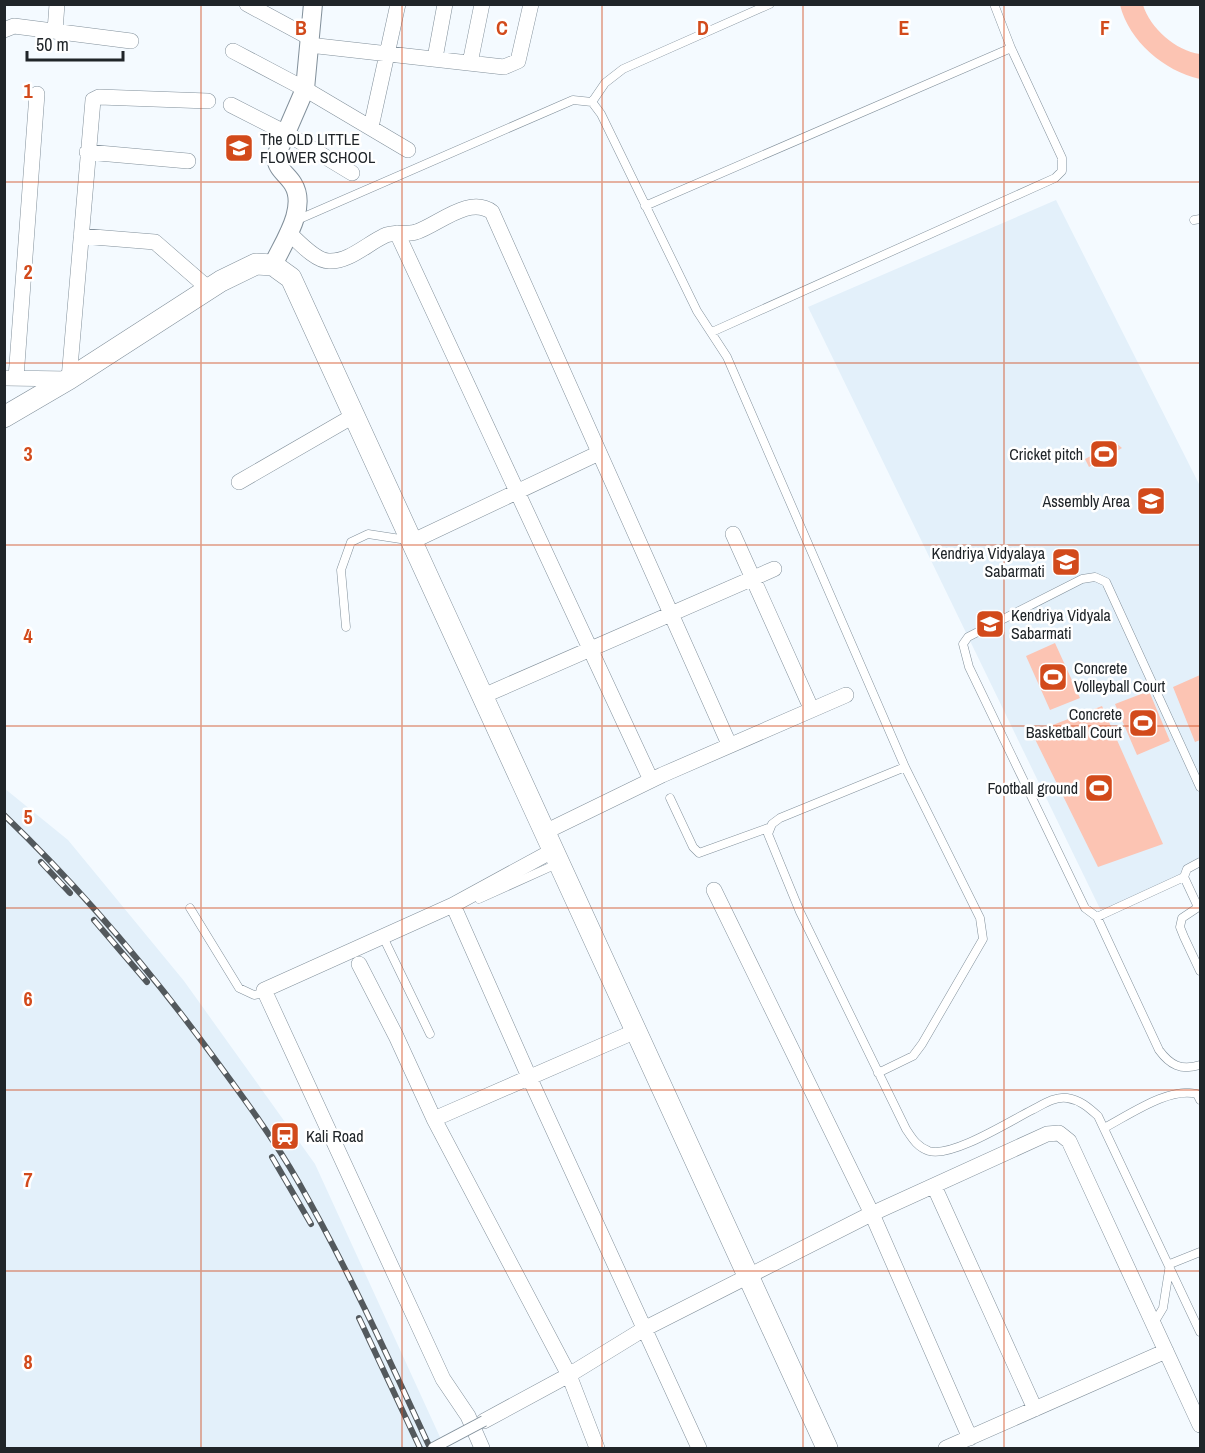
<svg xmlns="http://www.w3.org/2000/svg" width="1205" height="1453" font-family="'Archivo Narrow',sans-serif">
<rect width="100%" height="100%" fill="#f4faff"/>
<!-- built -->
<path fill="#e3f0fa" d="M1056,200L1200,486V867L1103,915L808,307Z
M4,788L68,840L184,981L315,1164L445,1448H5Z"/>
<!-- green -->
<path fill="#fcc4b3" d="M1120,5H1143C1150,28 1176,51 1200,54V79C1164,71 1129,41 1120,5Z
M1116,443L1122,448L1089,467L1085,459Z
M1055,643L1080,698L1050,710L1026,656Z
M1200,675V740L1195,742L1173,687Z
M1149,691L1170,741L1137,755L1115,704Z
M1102,706L1163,844L1098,867L1032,733Z"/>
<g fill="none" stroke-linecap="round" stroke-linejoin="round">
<!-- service casing -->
<g stroke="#82909b" stroke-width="9">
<path id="service" d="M994,4L1011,48
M592,102L605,83L623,69L770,4
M645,206L1011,48L1062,158V171L1055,178L712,332
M297,220L573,100L592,102L601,114L697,311L727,357L905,767L980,918L983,939L922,1044L913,1056L878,1073
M1194,220L1200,219
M346,627L341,570L351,542L368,534L407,540
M905,767L780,818L772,824L768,834L800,912L906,1129C912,1138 917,1147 929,1151C952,1158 1010,1121 1032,1110C1042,1105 1055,1096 1067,1098C1080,1100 1088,1107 1098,1116L1200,1332
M1200,787L1106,582L1095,577L1082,579L968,637L963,644L969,667L1085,908L1097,917L1159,1050C1170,1065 1181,1071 1200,1065
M670,798L693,847L699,853L768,828
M1184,877L1198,907
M479,899L559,863
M1200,906L1182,918L1180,927L1184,937L1200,971
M190,908L239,988L254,995L268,992
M1097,917L1184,877L1187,869L1200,862
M385,941L430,1034
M1104,1128C1129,1115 1170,1086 1197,1094L1200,1100
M1170,1264L1200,1252
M1154,1323L1163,1308L1170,1264"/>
</g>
<!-- minor casing -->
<g stroke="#82909b" stroke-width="16">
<path id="minor" d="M247,4L310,38
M4,30L14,26L131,41
M55,31L57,4
M309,45L504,67L518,61L531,4
M233,51L305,89L408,150
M435,58L445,4
M470,63L482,4
M231,105L286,133L352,173
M371,127L398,4
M87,152L188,161
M288,232C298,241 315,261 329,261C349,262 367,244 384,236C393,231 405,235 416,232C438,225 469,195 492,212L729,744
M397,233L651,780
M81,236L155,242L209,289
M4,378L69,379L93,100L99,97L208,101
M16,378L37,94
M239,482L355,415
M733,534L811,708
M413,541L599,453
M483,696L774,569
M545,832L662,775L846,695
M714,890L872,1214L970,1438
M453,905L530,1079L699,1448
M359,964L396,1036L434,1119L569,1375L597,1448
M434,1119L636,1031
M934,1186L1035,1409
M484,1421L569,1375L644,1329L867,1216L1047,1134L1059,1133L1069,1141L1200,1425
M482,1448L468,1416L443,1379L264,990L453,905L554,850
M946,1448L1166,1351"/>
</g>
<!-- tertiary casing -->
<g stroke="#82909b" stroke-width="20">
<path id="tertiary" d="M273,265C283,243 308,208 293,184C287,174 276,169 276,156L305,89L313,4"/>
</g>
<!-- secondary casing -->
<g stroke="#82909b" stroke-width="22">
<path id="secondary" d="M4,417L69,379L221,281L256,264L273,265L291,278L827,1448"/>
</g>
<!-- service -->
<use href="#service" stroke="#fff" stroke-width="8"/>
<!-- minor -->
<use href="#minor" stroke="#fff" stroke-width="15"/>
<!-- tertiary -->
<use href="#tertiary" stroke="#fff" stroke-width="18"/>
<!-- secondary -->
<use href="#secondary" stroke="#fff" stroke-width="21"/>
<!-- rail casing -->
<g stroke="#53595d" stroke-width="6">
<path id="rail" d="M4,815C82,890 149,969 212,1055C243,1097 274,1139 299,1183C348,1269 389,1359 430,1448
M41,862L70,893
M94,920L147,982
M272,1157L311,1224
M359,1318L420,1448"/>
</g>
<!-- rail -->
<use href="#rail" stroke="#fff" stroke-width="4" stroke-dasharray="11" stroke-linecap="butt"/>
<!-- pedestrian-bridge casing -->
<g stroke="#82909b" stroke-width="12" stroke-linecap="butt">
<path id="pedestrian-bridge" d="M433,1448L484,1421"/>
</g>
<!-- pedestrian-bridge -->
<use href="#pedestrian-bridge" stroke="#fff" stroke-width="10"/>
</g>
<!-- grid -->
<path fill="none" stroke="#d24a1b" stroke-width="1.5" stroke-opacity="0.55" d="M201,4V1448M402,4V1448M602,4V1448M803,4V1448M1004,4V1448M4,182H1200M4,363H1200M4,545H1200M4,726H1200M4,908H1200M4,1090H1200M4,1271H1200"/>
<!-- icons -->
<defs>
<g id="school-square" transform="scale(1.5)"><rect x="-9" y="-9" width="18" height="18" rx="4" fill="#d24a1b" stroke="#fff"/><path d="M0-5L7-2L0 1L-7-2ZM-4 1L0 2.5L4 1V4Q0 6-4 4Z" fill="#fff"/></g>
<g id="stadium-square" transform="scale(1.5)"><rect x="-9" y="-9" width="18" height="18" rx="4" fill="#d24a1b" stroke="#fff"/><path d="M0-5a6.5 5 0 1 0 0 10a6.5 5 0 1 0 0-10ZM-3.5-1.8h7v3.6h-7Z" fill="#fff"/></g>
<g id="station-square" transform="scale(1.5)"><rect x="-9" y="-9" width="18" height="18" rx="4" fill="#d24a1b" stroke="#fff"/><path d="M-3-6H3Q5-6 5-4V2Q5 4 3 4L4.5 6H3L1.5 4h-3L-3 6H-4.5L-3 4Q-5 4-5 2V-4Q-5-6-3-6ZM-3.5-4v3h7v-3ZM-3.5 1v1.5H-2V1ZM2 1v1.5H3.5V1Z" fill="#fff"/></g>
</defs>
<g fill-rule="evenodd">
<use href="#school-square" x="239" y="148"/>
<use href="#stadium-square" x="1104" y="454"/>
<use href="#school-square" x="1151" y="501"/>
<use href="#school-square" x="1066" y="562"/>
<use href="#school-square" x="990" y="624"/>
<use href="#stadium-square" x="1053" y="677"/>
<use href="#stadium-square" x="1143" y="723"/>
<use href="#stadium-square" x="1099" y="788"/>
<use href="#station-square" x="285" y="1136"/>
</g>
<g text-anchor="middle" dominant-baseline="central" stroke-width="5" stroke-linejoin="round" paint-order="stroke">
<!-- poi labels -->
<g font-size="16" fill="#202529" stroke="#fff" text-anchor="end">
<text x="260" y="139" text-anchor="start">The OLD LITTLE<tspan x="260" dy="18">FLOWER SCHOOL</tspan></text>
<text x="1083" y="454">Cricket pitch</text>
<text x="1130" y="501">Assembly Area</text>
<text x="1045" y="553">Kendriya Vidyalaya<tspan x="1045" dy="18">Sabarmati</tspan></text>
<text x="1011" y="615" text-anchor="start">Kendriya Vidyala<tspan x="1011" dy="18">Sabarmati</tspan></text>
<text x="1074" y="668" text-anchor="start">Concrete<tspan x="1074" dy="18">Volleyball Court</tspan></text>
<text x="1122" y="714">Concrete<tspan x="1122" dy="18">Basketball Court</tspan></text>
<text x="1078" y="788">Football ground</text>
<text x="306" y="1136" text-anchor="start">Kali Road</text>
</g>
</g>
<g font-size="20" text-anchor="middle" font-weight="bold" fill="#d24a1b" stroke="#fff" stroke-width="5" stroke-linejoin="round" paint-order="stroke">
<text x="301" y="35">B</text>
<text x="502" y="35">C</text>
<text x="703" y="35">D</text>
<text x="904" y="35">E</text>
<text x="1105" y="35">F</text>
<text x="28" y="98">1</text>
<text x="28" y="279">2</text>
<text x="28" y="461">3</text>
<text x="28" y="643">4</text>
<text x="28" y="824">5</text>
<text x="28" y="1006">6</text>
<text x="28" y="1187">7</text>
<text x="28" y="1369">8</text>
</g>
<!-- border -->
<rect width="1205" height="1453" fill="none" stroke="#202529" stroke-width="12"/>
<!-- scale -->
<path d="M27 51v9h96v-9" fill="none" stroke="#202529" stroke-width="3"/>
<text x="36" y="51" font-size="18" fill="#202529" stroke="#ffffff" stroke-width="4.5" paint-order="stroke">50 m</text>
</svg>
